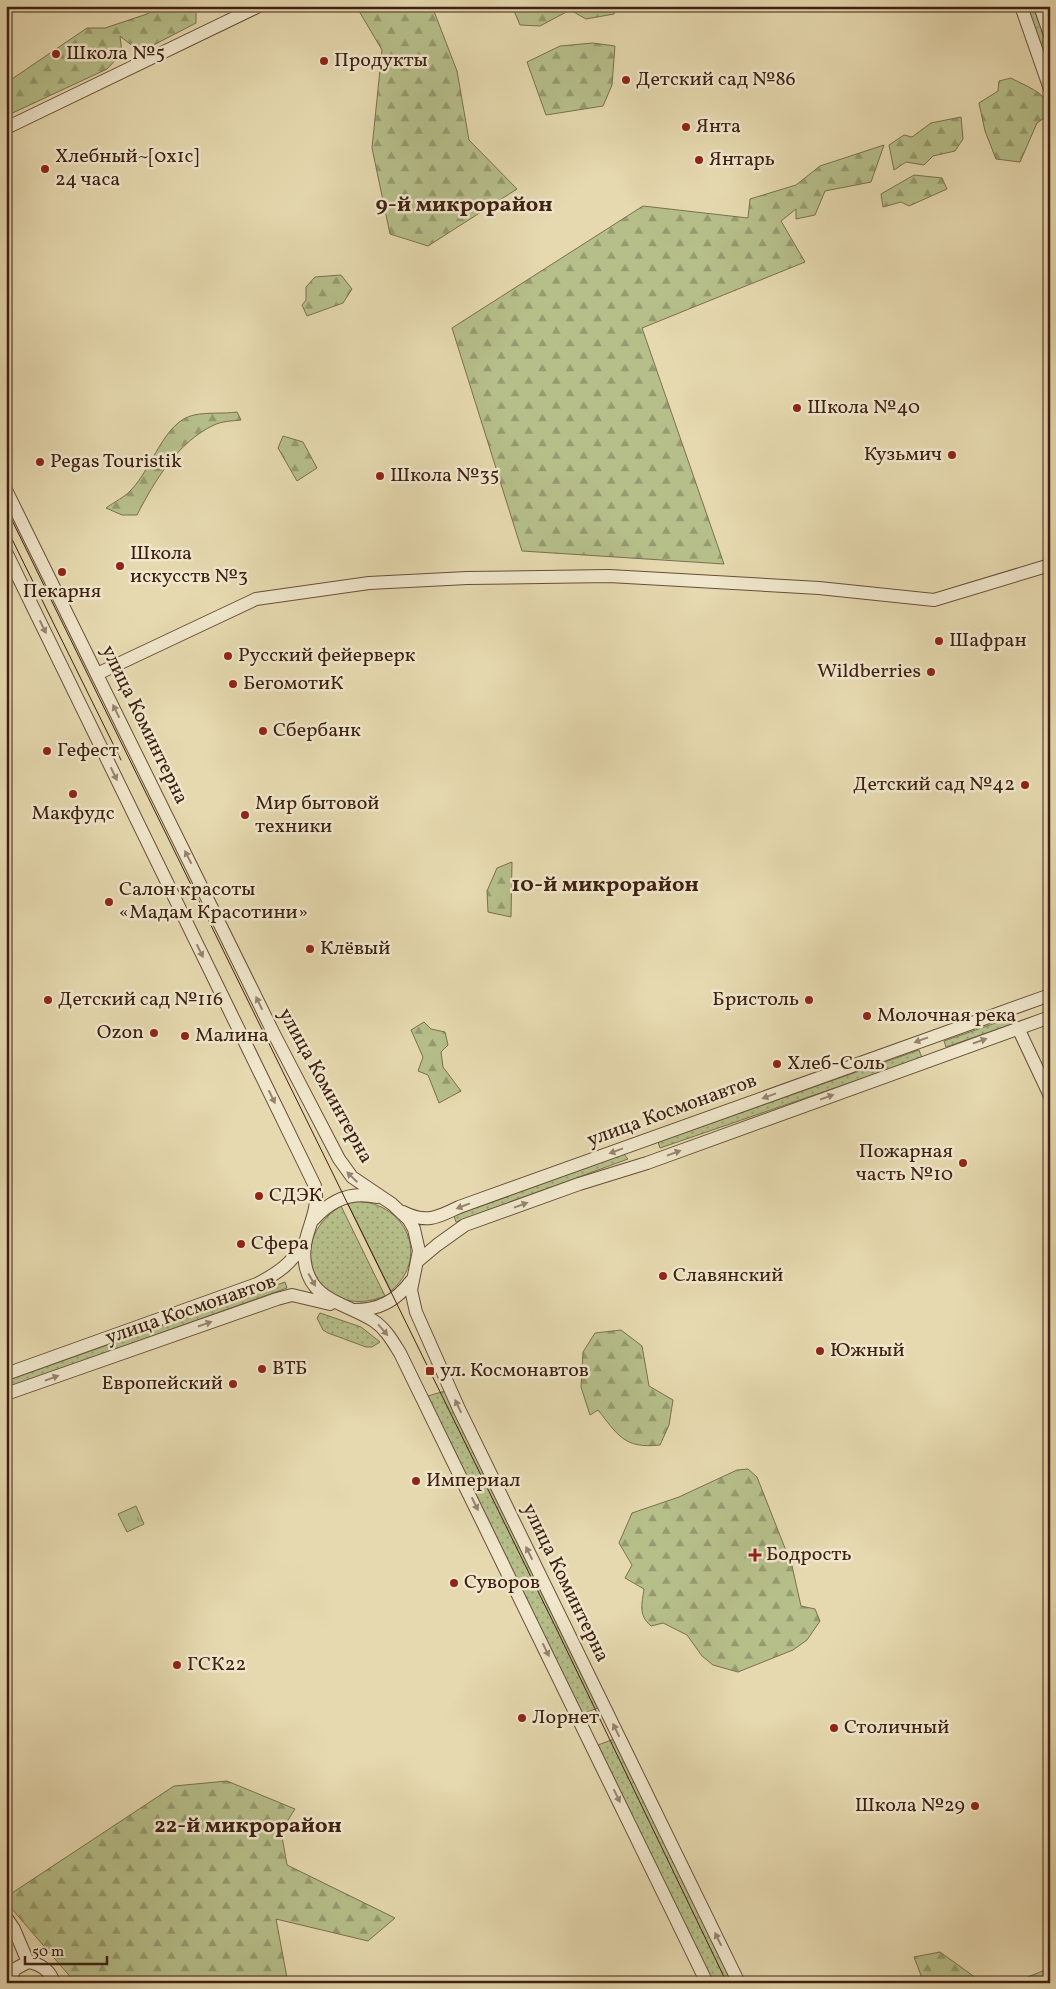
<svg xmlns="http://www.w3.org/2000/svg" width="1056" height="1989" font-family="Vollkorn,serif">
<defs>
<pattern id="grass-dots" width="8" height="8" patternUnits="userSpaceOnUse" patternTransform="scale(1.25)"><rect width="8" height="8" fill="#b6bf8a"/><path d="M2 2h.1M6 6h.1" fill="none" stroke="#959b6f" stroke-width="1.8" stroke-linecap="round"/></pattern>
<pattern id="forest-firs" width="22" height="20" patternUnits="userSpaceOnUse" patternTransform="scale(1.25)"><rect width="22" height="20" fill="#b6bf8a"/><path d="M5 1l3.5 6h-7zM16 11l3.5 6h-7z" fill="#959b6f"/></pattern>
<pattern id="park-tufts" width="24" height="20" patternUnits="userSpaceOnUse" patternTransform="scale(1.25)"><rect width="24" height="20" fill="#b6bf8a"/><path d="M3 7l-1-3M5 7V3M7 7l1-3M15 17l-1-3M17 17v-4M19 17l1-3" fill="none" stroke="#959b6f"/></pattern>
</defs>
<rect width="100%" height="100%" fill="#e6d9af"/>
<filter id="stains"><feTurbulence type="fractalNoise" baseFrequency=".004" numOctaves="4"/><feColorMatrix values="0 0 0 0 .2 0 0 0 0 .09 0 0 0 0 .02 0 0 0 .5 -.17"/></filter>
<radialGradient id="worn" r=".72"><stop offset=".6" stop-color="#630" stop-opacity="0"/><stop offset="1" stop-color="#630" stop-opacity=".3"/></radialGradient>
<!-- grass -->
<path fill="url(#grass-dots)" stroke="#7a704e" d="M1027,6H1033L1050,53V70Z
M1010,1018L1012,1024L946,1047L944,1041Z
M919,1050L922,1058L660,1148L658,1142Z
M624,1154L628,1159L456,1222L454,1216Z
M347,1202C401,1195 434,1254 391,1291Z
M341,1206L385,1296C320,1323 279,1244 341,1206Z
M285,1282L287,1288L6,1388V1381Z
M320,1313L361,1327L380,1342L372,1347H366L328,1333L323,1330L317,1318Z
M445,1391L598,1708L582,1714L428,1396Z
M614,1739L732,1983H713L598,1745Z"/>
<!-- forest -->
<path fill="url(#forest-firs)" stroke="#7a704e" d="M157,6H196V23L140,52L120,36L122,53L107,69L6,116V83L87,28H105L147,14Z
M356,6H432L457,71L469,140L517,189L428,246L390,234L372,148L382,50Z
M512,6H617L614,14L586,19L570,10L540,26L520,25Z
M593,43L615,46L612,85L603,106L546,115L527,62L560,46Z
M1011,78C1027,87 1050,93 1050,114L1037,123L1020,162L996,159L985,131L979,103L998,91L999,81Z
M961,117L963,139L955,151L933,156L924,165L906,162L894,170L889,145L904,135L912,137L931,123Z
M884,145L871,182L825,191L815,215L796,219V209L781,221L805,262L642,328L724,564L522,551L452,328L643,206L748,218L750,199L796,185L820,166Z
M914,175L942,178L947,189L909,206L901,202L883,207L881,194Z
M341,275L352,289L343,303L307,316L302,305L306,300V287L315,277Z
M237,412L241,420C233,421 222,421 214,425C178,442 155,480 137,515H122L106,508C114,502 125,497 131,490C152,469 164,421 194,415C208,412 223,414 237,412Z
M283,436L303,442L317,468L297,481L278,448Z
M512,862L511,917L488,912L487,891L497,868Z
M424,1022L431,1029L445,1032L448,1045L441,1052L443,1067L461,1091L439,1103L428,1075L418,1071L423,1057L411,1030Z
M621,1330L642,1346L649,1386L673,1400L669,1425L660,1445C624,1449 618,1435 598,1410L590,1415L581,1387L583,1352L595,1333Z
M748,1469L757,1477L792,1566L801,1606L815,1609L820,1621L807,1640L793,1650L738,1672L713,1665L702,1656L687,1635L663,1623L651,1626C638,1615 642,1604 644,1589L625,1578L632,1565L619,1543L632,1513L679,1497L737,1470Z
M227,1781L295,1809L281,1831L287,1865L395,1918L368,1941L276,1919L288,1983H102L73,1980L6,1902V1897L174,1786Z
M940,1952L983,1983H924L914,1957Z
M1050,1968V1983H1013Z"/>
<!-- park -->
<path fill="url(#park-tufts)" stroke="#7a704e" d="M136,1506L144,1524L127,1532L118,1514Z"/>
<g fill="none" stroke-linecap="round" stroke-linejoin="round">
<!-- minor casing -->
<g stroke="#684e39" stroke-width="14">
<path id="minor" d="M1021,6L1050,89
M1040,6L1050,35
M6,128L259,6
M6,490L274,1034L339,1159L352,1177L392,1204L409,1220L414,1229L419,1251L411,1290L416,1312L459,1409L739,1983
M6,552L315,1186C321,1216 300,1234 305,1263C311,1302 347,1303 374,1321C386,1329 393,1342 400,1353L707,1983
M97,674L256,599L369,583L467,578L609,576L819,588L934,600L1050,565
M1018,1028L1050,1096
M403,1212C426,1224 439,1217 459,1207L1050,995
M314,1219C331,1200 352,1191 377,1197
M418,1261L437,1245L465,1225L579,1184L647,1163L1050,1017
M354,1310C379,1310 396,1301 411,1281
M6,1374L257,1284C278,1273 291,1264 303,1244
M6,1394L277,1299L292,1295L330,1304
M6,1917L14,1929L28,1962
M8,1983L15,1969L28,1962C41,1964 50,1970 54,1983"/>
</g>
<!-- minor -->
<use href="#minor" stroke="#efe6cb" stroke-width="12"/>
<!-- tram -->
<path stroke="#3e2012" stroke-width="1" d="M6,508L557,1630L727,1983
M6,527L121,760"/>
</g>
<!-- one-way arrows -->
<defs><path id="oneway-solid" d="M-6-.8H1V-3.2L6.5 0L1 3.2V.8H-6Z" transform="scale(1.25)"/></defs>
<g fill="#96836e">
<use href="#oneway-solid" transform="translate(43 627) rotate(64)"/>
<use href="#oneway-solid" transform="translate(116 711) rotate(-116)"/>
<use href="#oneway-solid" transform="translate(114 774) rotate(64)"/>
<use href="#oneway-solid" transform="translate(188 857) rotate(-117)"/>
<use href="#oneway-solid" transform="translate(200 951) rotate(64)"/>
<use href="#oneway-solid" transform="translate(259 1003) rotate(-116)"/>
<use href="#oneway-solid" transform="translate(921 1040) rotate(160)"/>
<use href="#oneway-solid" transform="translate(980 1041) rotate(-19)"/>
<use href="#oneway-solid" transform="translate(769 1096) rotate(160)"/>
<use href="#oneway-solid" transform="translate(272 1097) rotate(64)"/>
<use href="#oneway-solid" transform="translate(827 1097) rotate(-20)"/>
<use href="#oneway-solid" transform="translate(616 1151) rotate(160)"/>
<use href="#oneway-solid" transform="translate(674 1153) rotate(-20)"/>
<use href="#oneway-solid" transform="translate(352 1177) rotate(-136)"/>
<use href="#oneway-solid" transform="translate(521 1205) rotate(-20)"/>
<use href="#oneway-solid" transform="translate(463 1206) rotate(159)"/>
<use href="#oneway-solid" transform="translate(312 1280) rotate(61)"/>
<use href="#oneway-solid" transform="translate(205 1324) rotate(-19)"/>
<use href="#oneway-solid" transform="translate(383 1330) rotate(49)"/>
<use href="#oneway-solid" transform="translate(52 1378) rotate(-20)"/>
<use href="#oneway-solid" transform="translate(458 1406) rotate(-115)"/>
<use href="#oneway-solid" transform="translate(475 1504) rotate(64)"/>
<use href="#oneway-solid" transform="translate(529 1553) rotate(-116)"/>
<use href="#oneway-solid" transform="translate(546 1650) rotate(64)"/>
<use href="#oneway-solid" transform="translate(616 1730) rotate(-116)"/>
<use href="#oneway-solid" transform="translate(617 1796) rotate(64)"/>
<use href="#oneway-solid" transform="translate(718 1939) rotate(-116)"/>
</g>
<!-- markers -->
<g fill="#8f2418" stroke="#efe6cb" stroke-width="2">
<circle cx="56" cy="54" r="5"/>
<circle cx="324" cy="61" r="5"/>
<circle cx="626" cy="80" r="5"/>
<circle cx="686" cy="127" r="5"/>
<circle cx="699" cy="160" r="5"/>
<circle cx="45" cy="169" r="5"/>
<circle cx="797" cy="408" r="5"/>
<circle cx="952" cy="455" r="5"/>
<circle cx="40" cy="462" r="5"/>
<circle cx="380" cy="476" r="5"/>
<circle cx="120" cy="566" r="5"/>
<circle cx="62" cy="572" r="5"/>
<circle cx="939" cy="641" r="5"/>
<circle cx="228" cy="656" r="5"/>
<circle cx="931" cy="672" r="5"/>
<circle cx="233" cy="684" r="5"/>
<circle cx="263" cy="731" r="5"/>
<circle cx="47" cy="751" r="5"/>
<circle cx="1025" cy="785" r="5"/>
<circle cx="73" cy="794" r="5"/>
<circle cx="245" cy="815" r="5"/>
<circle cx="109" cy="902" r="5"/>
<circle cx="310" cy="949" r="5"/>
<circle cx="48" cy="1000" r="5"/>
<circle cx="809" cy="1000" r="5"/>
<circle cx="867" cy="1016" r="5"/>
<circle cx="154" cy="1033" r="5"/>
<circle cx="185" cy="1036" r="5"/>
<circle cx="777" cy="1064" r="5"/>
<circle cx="963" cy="1163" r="5"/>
<circle cx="259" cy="1196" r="5"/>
<circle cx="241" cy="1244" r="5"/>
<circle cx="663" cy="1276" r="5"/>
<circle cx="820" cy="1351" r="5"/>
<circle cx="262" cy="1369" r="5"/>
<rect x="425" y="1366" width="10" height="10" rx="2.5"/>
<circle cx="233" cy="1384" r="5"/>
<circle cx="416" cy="1481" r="5"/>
<path d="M752.5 1547.5h5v5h5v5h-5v5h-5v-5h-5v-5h5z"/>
<circle cx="454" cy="1583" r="5"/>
<circle cx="177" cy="1665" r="5"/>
<circle cx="522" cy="1718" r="5"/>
<circle cx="834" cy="1728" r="5"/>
<circle cx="975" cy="1806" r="5"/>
</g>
<g text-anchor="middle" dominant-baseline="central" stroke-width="5" stroke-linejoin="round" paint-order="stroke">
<!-- poi labels -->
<g font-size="20" fill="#3e2012" stroke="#efe6cb" text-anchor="start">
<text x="66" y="54">Школа №5</text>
<text x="334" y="61">Продукты</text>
<text x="636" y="80">Детский сад №86</text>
<text x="696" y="127">Янта</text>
<text x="55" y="157">Хлебный~[0x1c]<tspan x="55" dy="23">24 часа</tspan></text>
<text x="709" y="160">Янтарь</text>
<text x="807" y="408">Школа №40</text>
<text x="942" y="455" text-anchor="end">Кузьмич</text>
<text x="50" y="462">Pegas Touristik</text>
<text x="390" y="476">Школа №35</text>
<text x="130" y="554">Школа<tspan x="130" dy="23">искусств №3</tspan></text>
<text x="62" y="592" text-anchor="middle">Пекарня</text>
<text x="949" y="641">Шафран</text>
<text x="238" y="656">Русский фейерверк</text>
<text x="921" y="672" text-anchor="end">Wildberries</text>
<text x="243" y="684">БегомотиК</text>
<text x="273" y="731">Сбербанк</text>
<text x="57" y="751">Гефест</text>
<text x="1015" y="785" text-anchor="end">Детский сад №42</text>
<text x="255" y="804">Мир бытовой<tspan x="255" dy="23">техники</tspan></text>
<text x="73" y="814" text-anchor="middle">Макфудс</text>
<text x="119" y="890">Салон красоты<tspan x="119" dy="23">«Мадам Красотини»</tspan></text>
<text x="320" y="949">Клёвый</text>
<text x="58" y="1000">Детский сад №116</text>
<text x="799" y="1000" text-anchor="end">Бристоль</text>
<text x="877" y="1016">Молочная река</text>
<text x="144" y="1033" text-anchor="end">Ozon</text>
<text x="195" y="1036">Малина</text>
<text x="787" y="1064">Хлеб-Соль</text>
<text x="953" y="1152" text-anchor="end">Пожарная<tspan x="953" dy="23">часть №10</tspan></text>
<text x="269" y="1196">СДЭК</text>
<text x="251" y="1244">Сфера</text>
<text x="673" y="1276">Славянский</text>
<text x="830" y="1351">Южный</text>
<text x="272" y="1369">ВТБ</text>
<text x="440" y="1371">ул. Космонавтов</text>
<text x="223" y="1384" text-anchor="end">Европейский</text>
<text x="426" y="1481">Империал</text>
<text x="766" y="1555">Бодрость</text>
<text x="464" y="1583">Суворов</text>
<text x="187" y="1665">ГСК22</text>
<text x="532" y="1718">Лорнет</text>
<text x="844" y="1728">Столичный</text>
<text x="965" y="1806" text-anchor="end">Школа №29</text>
</g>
<!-- street labels -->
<g font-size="20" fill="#3e2012" stroke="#efe6cb">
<text transform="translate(144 725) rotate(64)">улица Коминтерна</text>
<text transform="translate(325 1086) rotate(61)">улица Коминтерна</text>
<text transform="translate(672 1111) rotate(-20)">улица Космонавтов</text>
<text transform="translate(191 1310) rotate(-19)">улица Космонавтов</text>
<text transform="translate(565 1583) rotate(64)">улица Коминтерна</text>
</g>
<!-- quarter labels -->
<g font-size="22" font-weight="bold" fill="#3e2012" stroke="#efe6cb">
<text x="464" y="205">9-й микрорайон</text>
<text x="605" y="885">10-й микрорайон</text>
<text x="248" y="1826">22-й микрорайон</text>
</g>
</g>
<!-- margin -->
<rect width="1056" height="1989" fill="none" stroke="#e6d9af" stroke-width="25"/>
<rect x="8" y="8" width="1041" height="1974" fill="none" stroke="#3e2012" stroke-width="2.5"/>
<rect x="12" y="12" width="1031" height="1964" fill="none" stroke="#3e2012"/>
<!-- scale -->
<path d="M25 1956v8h82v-8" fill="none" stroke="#3e2012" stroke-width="2.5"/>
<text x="32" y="1956" font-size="15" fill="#3e2012" stroke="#efe6cb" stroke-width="4" paint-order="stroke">50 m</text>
<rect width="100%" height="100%" filter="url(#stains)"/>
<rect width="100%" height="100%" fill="url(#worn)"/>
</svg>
